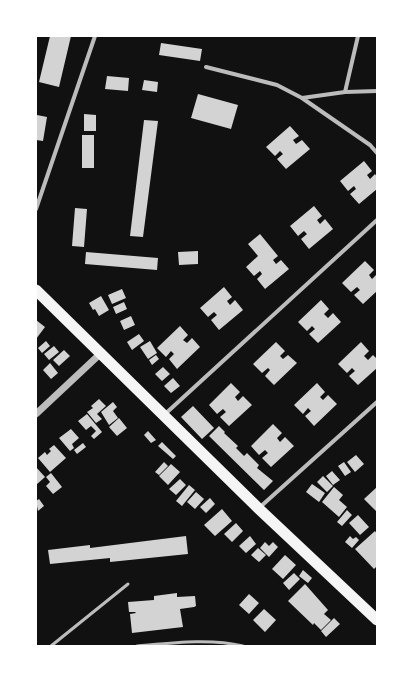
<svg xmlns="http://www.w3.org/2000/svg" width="413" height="682" font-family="'Golos Text',sans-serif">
<rect width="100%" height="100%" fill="#111"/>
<!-- building -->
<path fill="#d3d3d3" d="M50,36H71L59,87L39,82Z
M161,43L202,49L200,61L159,55Z
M107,76L129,78L128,91L105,89Z
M144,80L158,82L157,92L142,90Z
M198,94L238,105L231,129L191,118Z
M84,114L96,115V131H84Z
M37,115L47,117L43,141L36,140Z
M144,120L158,121L143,237L130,236Z
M290,126L299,136L293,140L296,144L302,140L310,149L286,169L277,159L283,154L280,151L275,156L266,147Z
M82,135H94V168H82Z
M364,161L372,171L367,175L370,179L375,174L377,177V189L359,204L350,194L356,189L354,186L348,191L340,181Z
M314,206L322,216L317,220L320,224L325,219L333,229L309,249L301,239L307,234L304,231L298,236L290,226Z
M75,208L87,209L84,247L72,246Z
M260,234L278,256L273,260L276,264L281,260L289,269L265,289L257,279L262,274L260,271L254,276L246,267L258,256L248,244Z
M198,251V264L179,265L178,252Z
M86,252L158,258L157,270L85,264Z
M365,261L374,270L369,275L372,279L377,274V291L363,304L354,295L360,290L357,287L351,292L342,283Z
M224,287L232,297L227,301L230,305L235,300L243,310L219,330L211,320L217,315L214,312L208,317L200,308Z
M122,289L126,298L112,304L108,295Z
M101,296L109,310L99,316L95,309L93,310L89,303Z
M321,300L329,309L324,314L328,318L333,313L341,322L318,343L309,334L315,329L312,326L307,331L298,322Z
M124,302L127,309L116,314L113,307Z
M131,316L135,325L124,330L120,321Z
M36,320L45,327L36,339Z
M180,326L188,335L183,340L187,343L192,338L200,347L177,369L169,359L174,354L171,351L166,357L157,348Z
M139,334L144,341L132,350L127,342Z
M46,341L50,346L42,353L38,348Z
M150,341L157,353L148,359L140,347Z
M276,342L285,351L280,356L283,359L288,355L297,363L274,385L265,376L270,370L268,368L262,373L253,364Z
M361,342L369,351L364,356L368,360L373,355L377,359V368L358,385L349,376L355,371L352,368L347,373L338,364Z
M54,346L59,352L49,360L44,354Z
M64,350L70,356L59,366L53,360Z
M156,355L159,359L152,365L149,360Z
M50,363L58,373L51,379L43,370Z
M163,367L170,374L162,381L155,374Z
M173,378L180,386L171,393L164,386Z
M231,383L240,392L235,397L238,401L243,396L252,405L229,426L220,417L226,412L223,409L217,414L209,405Z
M317,383L325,392L320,397L323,400L328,395L337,404L314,426L305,416L311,411L308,408L303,414L294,405Z
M99,399L106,406L97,414L102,419L96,423L87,412L93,408L91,406Z
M113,402L117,407L113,411L118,418L109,425L101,412Z
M193,406L214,428L202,439L181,417Z
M87,414L102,432L94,439L91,436L96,431L91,426L86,430L78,421Z
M119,418L127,428L117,436L109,427Z
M273,424L282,433L277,438L280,442L285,437L294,446L271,467L262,458L268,453L265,450L259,455L251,446Z
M219,426L225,432L224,433L238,446L236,448L244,456L247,453L259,465L257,468L273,481L264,490L209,436Z
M71,429L79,438L72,444L74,448L70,451L59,438Z
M148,431L156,440L151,443L144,435Z
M162,442L176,456L173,459L158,446Z
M83,443L86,447L77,454L74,450Z
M54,445L66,458L50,472L38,458L45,452L47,455L51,451L49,449Z
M356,455L364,464L355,472L347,462Z
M164,462L168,466L159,475L155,472Z
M344,462L351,472L345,476L338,466Z
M171,464L180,472L168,485L159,476Z
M36,467L45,477L36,485Z
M332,471L340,480L333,485L326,476Z
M51,473L62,487L53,494L46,486L50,482L46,477Z
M323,476L333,486L327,492L317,482Z
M180,479L186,485L176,495L169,489Z
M312,484L325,493L319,502L306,492Z
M189,485L195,490L182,506L176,501Z
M334,487L343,495L339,500L347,507L339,517L322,502Z
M377,487V512L364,499Z
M196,492L204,499L195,509L187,502Z
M210,498L215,504L206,513L200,507Z
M39,499L44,506L38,511L36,501Z
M222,509L232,521L215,536L204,525Z
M347,510L352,515L342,526L337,522Z
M358,515L369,527L360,535L349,523Z
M236,523L243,531L232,542L224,534Z
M375,531L377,534V566L374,569L355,549Z
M186,536L188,554L110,562V558L50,564L48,550L90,545V548Z
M250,536L256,544L246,553L239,546Z
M350,536L353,539L356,537L359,540L352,548L345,542Z
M265,542L269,546L273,542L278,547L269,557L260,548Z
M258,548L266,555L259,562L251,555Z
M285,555L296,565L283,579L272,569Z
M303,570L312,578L308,583L299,576Z
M294,573L300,579L289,590L283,583Z
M305,584L328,610L324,614L331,620L321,630L314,623L313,625L288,601Z
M177,593V597L195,596L196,606L194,607L180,609L183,627L132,633L130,614L136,613L135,612H129L128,602L154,600V596Z
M249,594L259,603L249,614L239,605Z
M264,609L276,620L265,632L253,620Z
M334,618L340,624L326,637L321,631Z"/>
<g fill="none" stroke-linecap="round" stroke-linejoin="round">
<!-- service -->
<path stroke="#bcbcbc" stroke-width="3" d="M51,646L128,584
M137,646C171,643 210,638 243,646"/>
<!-- minor -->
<path stroke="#bcbcbc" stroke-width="4" d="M206,67L277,85L302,98L370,145L377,153
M345,92L358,36
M302,98L345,92L377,91
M36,209L95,36
M164,415L377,220
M259,508L377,402"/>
<!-- tertiary -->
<path stroke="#bcbcbc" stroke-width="7" d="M36,414L100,354"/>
<!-- trunk -->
<path stroke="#f5f5f5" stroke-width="11" d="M36,290L258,508L377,620"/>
</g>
<!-- border -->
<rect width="413" height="682" fill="none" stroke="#ffffff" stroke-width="74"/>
</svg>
